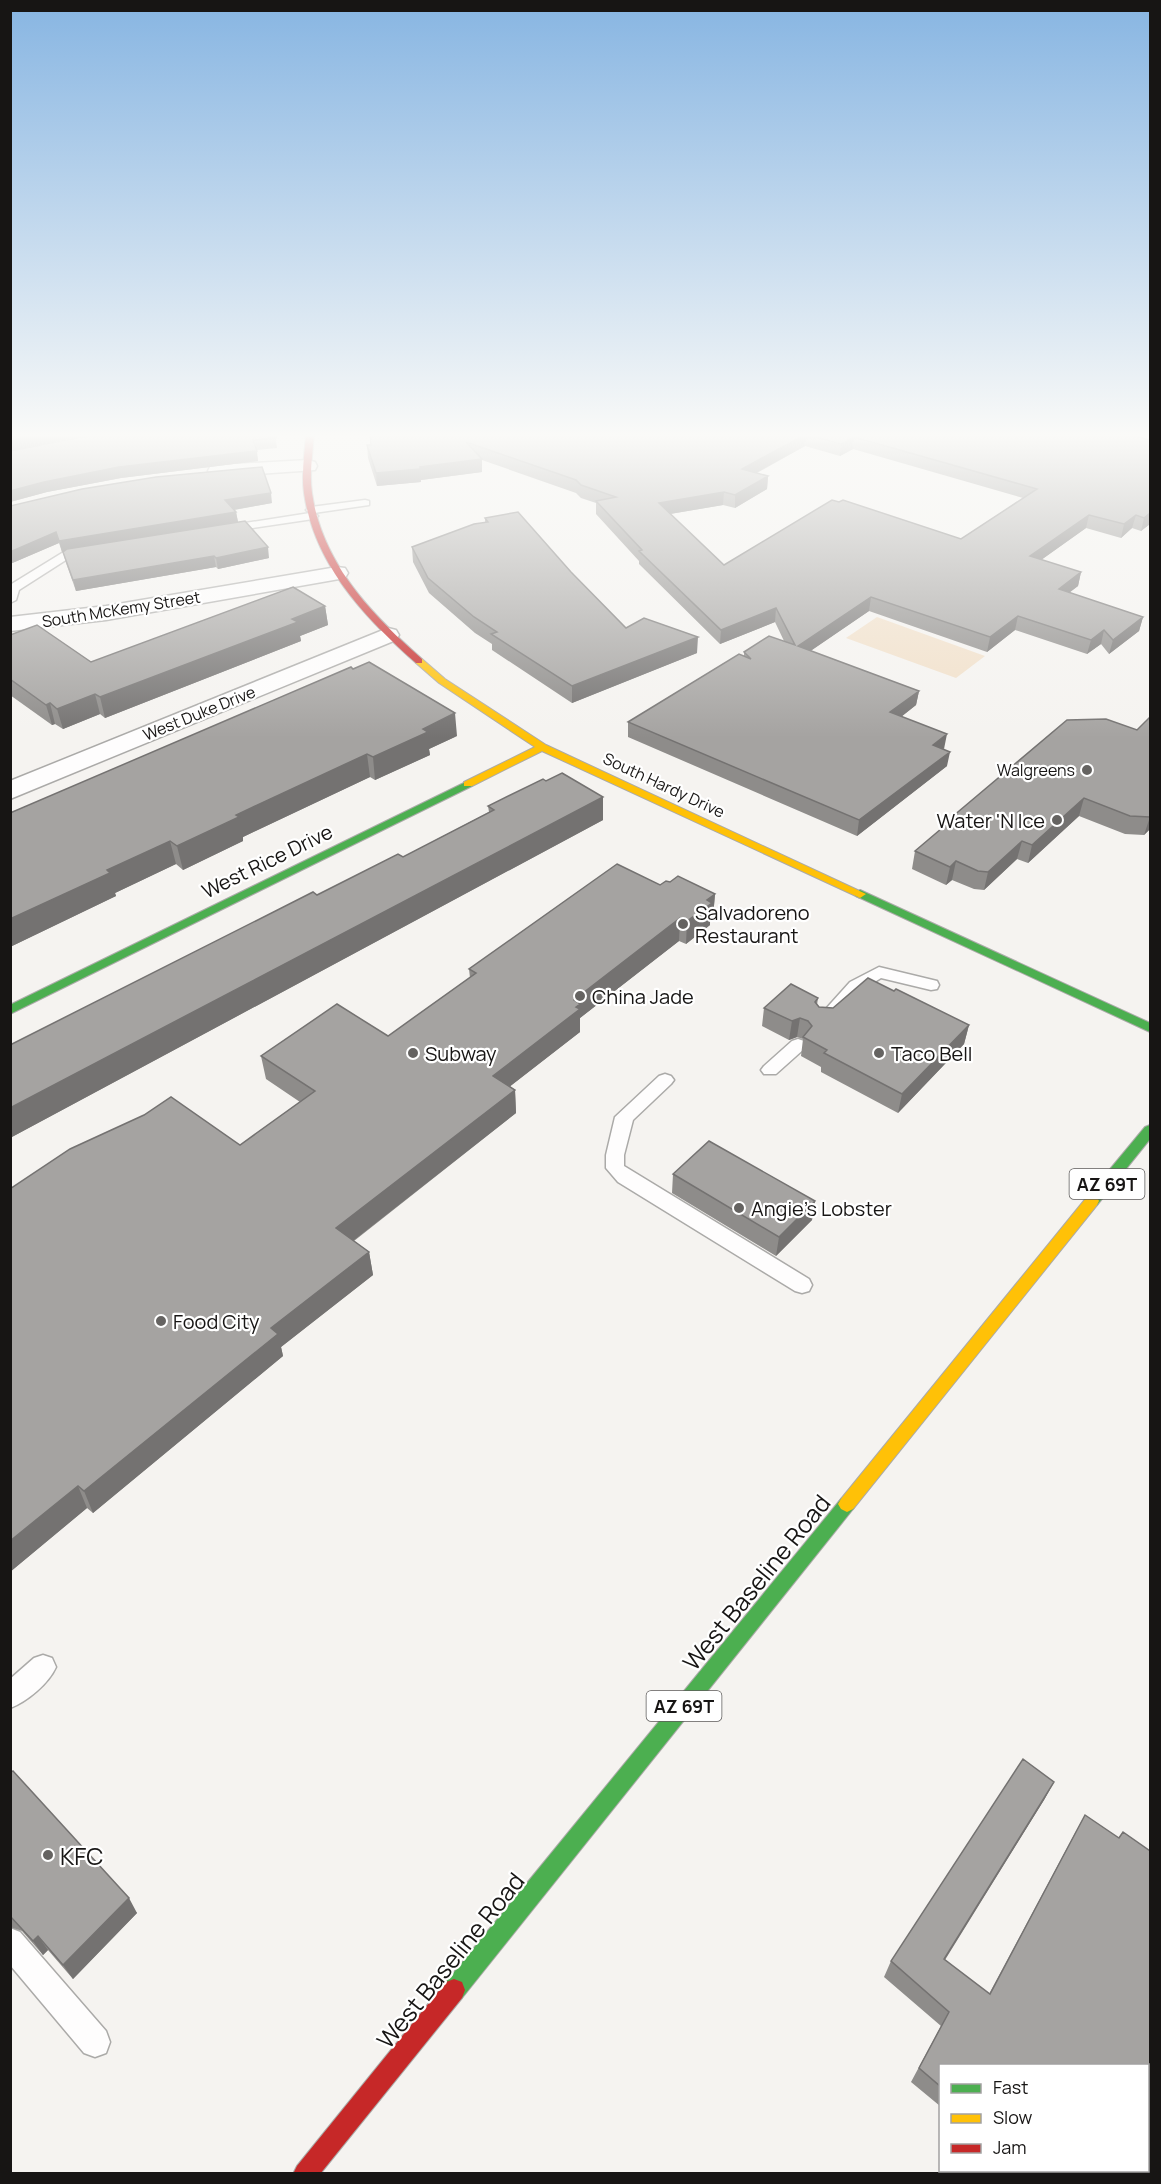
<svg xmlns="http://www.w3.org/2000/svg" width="1161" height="2184" font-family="Manrope,sans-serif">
<rect width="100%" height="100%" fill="#f5f3f0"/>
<!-- green -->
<path fill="#f1dfc8" d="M877,617L985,656L956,678L846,638Z"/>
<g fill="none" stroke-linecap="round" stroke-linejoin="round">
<!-- lane casing -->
<g stroke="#abaaa8" stroke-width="3">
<path id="lane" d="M365,500L369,501V505L314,513L318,516L313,519L226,532L220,529L226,526L310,513L306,510L311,507Z
M86,549L90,550V554L69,558L19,590L16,600L10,603V585L62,553Z
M879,967L937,981L939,985L937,989L931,990L881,978L862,990L835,1020H823L820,1016L823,1012L850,982Z
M798,1039L804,1041L807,1045L804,1049L776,1074H764L761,1070L764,1066L792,1041Z
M665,1074L671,1076L674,1080L671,1084L633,1120L624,1155V1166L809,1279L812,1285L809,1291L802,1293L795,1291L618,1182L606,1168V1155L615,1117L659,1076Z
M43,1655L52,1658L56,1667C49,1683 27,1702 10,1708V1679L34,1658Z
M10,1928L20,1932L106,2031L110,2042L106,2053L95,2057L84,2053L10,1965Z"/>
</g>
<!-- street casing -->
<g stroke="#abaaa8" stroke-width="3">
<path id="street" d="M308,460L315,462L317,466L315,470L217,477L210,475L208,471L210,467L217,465Z
M337,567L345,568L348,573L345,578L106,620L10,631V617L106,606Z
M388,628L396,630L399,635L396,640L10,799V781Z"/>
</g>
<!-- fast casing -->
<g stroke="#abaaa8" stroke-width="2">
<path id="fast" d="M468,781L473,784L472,786L10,1014V1005Z
M860,890L1150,1023V1032L856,896L854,894Z
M1150,1125V1139L1097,1205H1087L1085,1201L1087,1197L1145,1127Z
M847,1496L853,1499L856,1504L853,1509L462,1998L454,2001L446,1998L443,1990L446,1982L841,1499Z"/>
</g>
<!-- slow casing -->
<g stroke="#abaaa8" stroke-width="2">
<path id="slow" d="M416,659H422L445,679L546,745L866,894L860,898L856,896L542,751L472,786H464V782L535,747L439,683L416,663Z
M1092,1196L1097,1197L1099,1201L1097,1205L853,1509L847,1512L841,1509L838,1504L841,1499L1087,1197Z"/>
</g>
<!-- jam casing -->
<g stroke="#abaaa8" stroke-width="2">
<path id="jam" d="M306,432H314C313,452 309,473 312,493C322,563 371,614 422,659V663H416C364,617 314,564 304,493C301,473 305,452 306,432Z
M454,1979L462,1982L465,1990L462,1998L320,2174H293L297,2166L446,1982Z"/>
</g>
<!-- lane -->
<use href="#lane" fill="#fefdfd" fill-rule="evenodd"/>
<!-- street -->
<use href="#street" fill="#fefdfd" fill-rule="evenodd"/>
<!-- fast -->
<use href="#fast" fill="#4caf50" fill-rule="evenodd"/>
<!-- slow -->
<use href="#slow" fill="#ffc107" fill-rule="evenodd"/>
<!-- jam -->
<use href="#jam" fill="#c62828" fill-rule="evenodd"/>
</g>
<!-- wall -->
<path fill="#8e8c8a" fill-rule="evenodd" d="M10,432H105L77,437L17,450L107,432H275L277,448L256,450L258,461L121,478L47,492L10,502Z
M369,432H1121L1150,524L1141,531L1132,528L1121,538L1086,528L1041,560L1081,572L1078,586L1069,593L1143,617L1139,631L1109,654L1101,644L1087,654L1015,630L987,652L869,611L810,651L919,691L916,705L901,717L944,749L947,766L857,836L628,737V722L744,656V652L784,641L775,622L720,644L639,564V561L596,514V503L581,498L576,493L482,460V472L421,480V482L377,486L368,458L367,445H371ZM805,446L840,456L853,449L1023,498L961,539L724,565L670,514L723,505L735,508L767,489L768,476L757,473Z
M272,503L234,510L236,512L238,522L269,558L218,569L216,567L76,591L66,563L63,552H62L59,543L10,564V506Z
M485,518L571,572L626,628L697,653L572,703L492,650V644L475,633L429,593L413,562L412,547L485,522Z
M325,606L328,625L300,636L301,641L105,718L100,714L63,729L55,724L52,725L10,695V635L91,662Z
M1150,717V829L1144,835L1125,834L1079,816L1028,863L1017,859L984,890L974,889L952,880L946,885L912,869L915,851L945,826L946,822L1137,730Z
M457,736L429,749L430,755L375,780L370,777L243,837V841L183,870L176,864L115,893L116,896L10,947V813Z
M546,781L603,797V820L10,1138V1045L317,895L403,857L489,812L488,806Z
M670,882L715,894L713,917L710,919V925L686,944L679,941L580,1018V1032L510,1086L515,1090L516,1113L354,1241L369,1252L373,1275L281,1347L283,1356L93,1513L87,1508L10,1572L240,1145L300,1102L266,1079L261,1056L388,1036L470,978L469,969L660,885Z
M894,991L969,1025L964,1044L898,1113L821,1072V1067L801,1056L803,1039L797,1037L789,1040L762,1026L764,1008L818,998L817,1005L819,1007L833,1008Z
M673,1174L815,1201L812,1220L776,1256L672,1193Z
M10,1773L137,1913L73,1979L48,1950L43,1955L22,1931L10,1927Z
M1054,1782L1044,1800L945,1960L989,1994L1075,1833L1085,1815L1118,1838L1123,1832L1150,1851L940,2066V2106L911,2082L941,2026L884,1977L891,1961Z
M986,2170H1105L1103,2174H990Z"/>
<!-- shaded-wall -->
<path fill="#747271" d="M49,432H105L77,437L10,452V441Z
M806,434L805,446L741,481L742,469Z
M854,437L853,449L840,456L841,444Z
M257,451L258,461L121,478L47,492L10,502V491L44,482L119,467Z
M482,459V472L421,480V482L377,486L376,473Z
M768,476L767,489L735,508V495Z
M724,492L723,505L658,516L659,503Z
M271,493L272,503L227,511L225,500Z
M236,512L238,522L62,552L59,541Z
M1150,513V524L1141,531L1144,518Z
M1089,515L1086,528L1027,570L1030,556Z
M1136,515L1132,528L1121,538L1124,524Z
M56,532L59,543L10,564V552Z
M268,547L269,558L218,569L216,558Z
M214,556L216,567L76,591L73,580Z
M1081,572L1078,586L1055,603L1059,589Z
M871,597L869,611L796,661L798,646Z
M325,606L328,625L300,636L301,641L105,718L100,697Z
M776,608L775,622L720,644L721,630Z
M1018,616L1015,630L987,652L990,637Z
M1143,617L1139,631L1109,654L1113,640Z
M1104,630L1101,644L1087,654L1091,640Z
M698,637L697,653L572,703V686Z
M919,691L916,705L888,727L890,712Z
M95,694L100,714L63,729L57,709Z
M50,703L55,724L52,725L46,705Z
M455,713L457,736L429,749L430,755L375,780L373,757L423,729Z
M947,734L944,749L933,745Z
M950,752L947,766L857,836L859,820Z
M367,754L370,777L243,837V841L183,870L177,846L236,815Z
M603,797V820L10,1138V1108Z
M1084,798L1079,816L1028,863L1032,845Z
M1150,816V829L1144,835L1150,817Z
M170,841L176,864L115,893L116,896L10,947V919L107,870Z
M1022,841L1017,859L984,890L988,872Z
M956,861L952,880L946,885L950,867Z
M715,894L713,917L710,919V925L686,944L687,921L707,900Z
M680,918L679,941L580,1018V1032L494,1099L493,1076L574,1000Z
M800,1018L797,1037L789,1040L792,1021Z
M969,1025L964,1044L898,1113L902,1094Z
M515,1090L516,1113L340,1251L336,1228Z
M815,1201L812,1220L776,1256L779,1237Z
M369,1252L373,1275L281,1347L283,1356L93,1513L84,1491L271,1328Z
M78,1486L87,1508L10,1572V1541Z
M1054,1782L1044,1800L935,1975L944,1959Z
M129,1898L137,1913L73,1979L63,1965Z
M38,1936L48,1950L43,1955L33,1941Z"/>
<!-- building -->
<path fill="#a5a3a1" stroke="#747271" stroke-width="1.5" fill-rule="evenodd" d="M10,432H49L10,441Z
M107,432H275L276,438L253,440L257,451L119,467L44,482L10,491V451Z
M370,432H1121L1150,440V513L1144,518L1136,515L1124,524L1089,515L1030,556L1081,572L1059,589L1143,617L1113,640L1104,630L1091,640L1018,616L990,637L871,597L798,646L919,691L890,712L947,734L933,745L950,752L859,820L628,722L739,654L751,659L744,652L769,636L795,645L776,608L721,630L639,551L642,550L596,501L616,497L581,485L576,480L466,442L482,459L420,467V469L376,473L367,445H371ZM806,434L841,444L854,437L1037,489L961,539L843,500L839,502L832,500L724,565L659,503L724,492L735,495L768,476L742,469Z
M262,467L271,493L225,500L236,512L59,541L56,532L10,552V506L82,489L156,477Z
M518,512L571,572L626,628L644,618L698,637L572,686L491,634L497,632L474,617L428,578L412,547L474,524L488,522L485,518Z
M245,521L268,547L216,558L214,556L73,580L63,552L67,549Z
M293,587L325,606L292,619L298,622L100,697L95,694L57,709L50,703L46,705L10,679V635L37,625L91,662Z
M369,662L455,713L423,729L428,732L373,757L367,754L236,815L239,817L177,846L170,841L107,870L110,873L10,919V813L351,667L353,669Z
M1150,717V817L1130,816L1084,798L1032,845L1022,841L988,872L978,871L956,861L950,867L915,851L948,823L946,822L1067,720L1106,719L1137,730Z
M562,773L603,797L10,1108V1045L313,892L317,895L398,854L403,857L494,810L488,806L543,779L546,781Z
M617,864L660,885L666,881L670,882L678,876L715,894L707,900L712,903L687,921L680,918L574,1000L580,1004L576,1007L580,1009L493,1076L515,1090L336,1228L369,1252L271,1328L278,1334L84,1491L78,1486L10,1541V1189L70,1149L144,1115L171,1097L240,1145L315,1091L261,1056L337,1004L388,1036L476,973L469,969Z
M868,978L894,991L896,989L969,1025L902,1094L824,1053L827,1050L803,1037L812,1026L808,1021L800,1018L792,1021L764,1008L791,984L818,998L815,1002L819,1007L833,1008Z
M709,1141L815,1201L779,1237L673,1174Z
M1023,1759L1054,1782L944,1959L990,1994L1085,1815L1119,1838L1123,1832L1150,1851V2070L1148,2076V2066H940V2086L919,2068L949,2012L891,1961Z
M13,1771L129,1898L63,1965L38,1936L33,1941L10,1916V1773Z
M1010,2170H1105L1103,2174H1014Z"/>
<!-- sky -->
<linearGradient id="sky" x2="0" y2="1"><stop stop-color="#87b5e2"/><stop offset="0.59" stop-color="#fafaf8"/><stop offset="1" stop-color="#fafaf8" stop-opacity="0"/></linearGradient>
<rect width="1161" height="738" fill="url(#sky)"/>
<!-- markers -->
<g fill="#656361" stroke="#fff" stroke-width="2">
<circle cx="1087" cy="770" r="6"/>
<circle cx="1057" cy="820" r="6"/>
<circle cx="683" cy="924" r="6"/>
<circle cx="580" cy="996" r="6"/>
<circle cx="413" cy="1053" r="6"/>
<circle cx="879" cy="1053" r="6"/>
<circle cx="739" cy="1208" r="6"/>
<circle cx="161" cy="1321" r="6"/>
<circle cx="48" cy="1855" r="6"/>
</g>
<g text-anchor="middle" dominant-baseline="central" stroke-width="4.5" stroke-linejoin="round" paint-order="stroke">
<!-- far-street labels -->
<g font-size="16" fill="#171514" stroke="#fff">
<text transform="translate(121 609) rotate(-9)">South McKemy Street</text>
<text transform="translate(199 713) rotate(-22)">West Duke Drive</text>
<text transform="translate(664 785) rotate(25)">South Hardy Drive</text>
</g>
<!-- far-poi labels -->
<g font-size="16" fill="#171514" stroke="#fff" text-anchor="end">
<text x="1075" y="770">Walgreens</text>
</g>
<!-- shield labels -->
<g fill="#fff" stroke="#5d5b5a" stroke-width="1.5">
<rect x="1069.5" y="1169" width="75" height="30" rx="4.5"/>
<rect x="646.5" y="1691" width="75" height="30" rx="4.5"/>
</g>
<g font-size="18" font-weight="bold" fill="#171514">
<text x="1107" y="1184">AZ 69T</text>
<text x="684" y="1706">AZ 69T</text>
</g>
<!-- poi labels -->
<g font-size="20" fill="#171514" stroke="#fff" text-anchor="start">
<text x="1045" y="820" text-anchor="end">Water 'N Ice</text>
<text x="695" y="912">Salvadoreno<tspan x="695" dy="23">Restaurant</tspan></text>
<text x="592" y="996">China Jade</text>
<text x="425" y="1053">Subway</text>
<text x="891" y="1053">Taco Bell</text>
<text x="751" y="1208">Angie's Lobster</text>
<text x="173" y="1321">Food City</text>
</g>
<!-- street labels -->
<g font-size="20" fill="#171514" stroke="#fff">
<text transform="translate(267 861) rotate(-26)">West Rice Drive</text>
</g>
<!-- near-street labels -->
<g font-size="24" fill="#171514" stroke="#fff">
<text transform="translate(756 1582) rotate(-51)">West Baseline Road</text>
<text transform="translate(450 1960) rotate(-51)">West Baseline Road</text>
</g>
<!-- near-poi labels -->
<g font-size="24" fill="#171514" stroke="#fff" text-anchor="start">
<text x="60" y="1855">KFC</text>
</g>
</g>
<!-- border -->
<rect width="1161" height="2184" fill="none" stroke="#171514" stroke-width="24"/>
<!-- legend -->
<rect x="939" y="2064" width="210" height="108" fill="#ffffff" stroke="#a2a1a1" stroke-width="1.5"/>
<rect x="951" y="2084" width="30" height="9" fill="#4caf50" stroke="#a2a1a1" stroke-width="1.5"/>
<text x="993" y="2094" font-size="18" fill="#171514">Fast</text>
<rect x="951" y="2114" width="30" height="9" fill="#ffc107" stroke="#a2a1a1" stroke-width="1.5"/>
<text x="993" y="2124" font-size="18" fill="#171514">Slow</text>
<rect x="951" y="2144" width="30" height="9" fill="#c62828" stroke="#a2a1a1" stroke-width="1.5"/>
<text x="993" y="2154" font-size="18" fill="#171514">Jam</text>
</svg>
